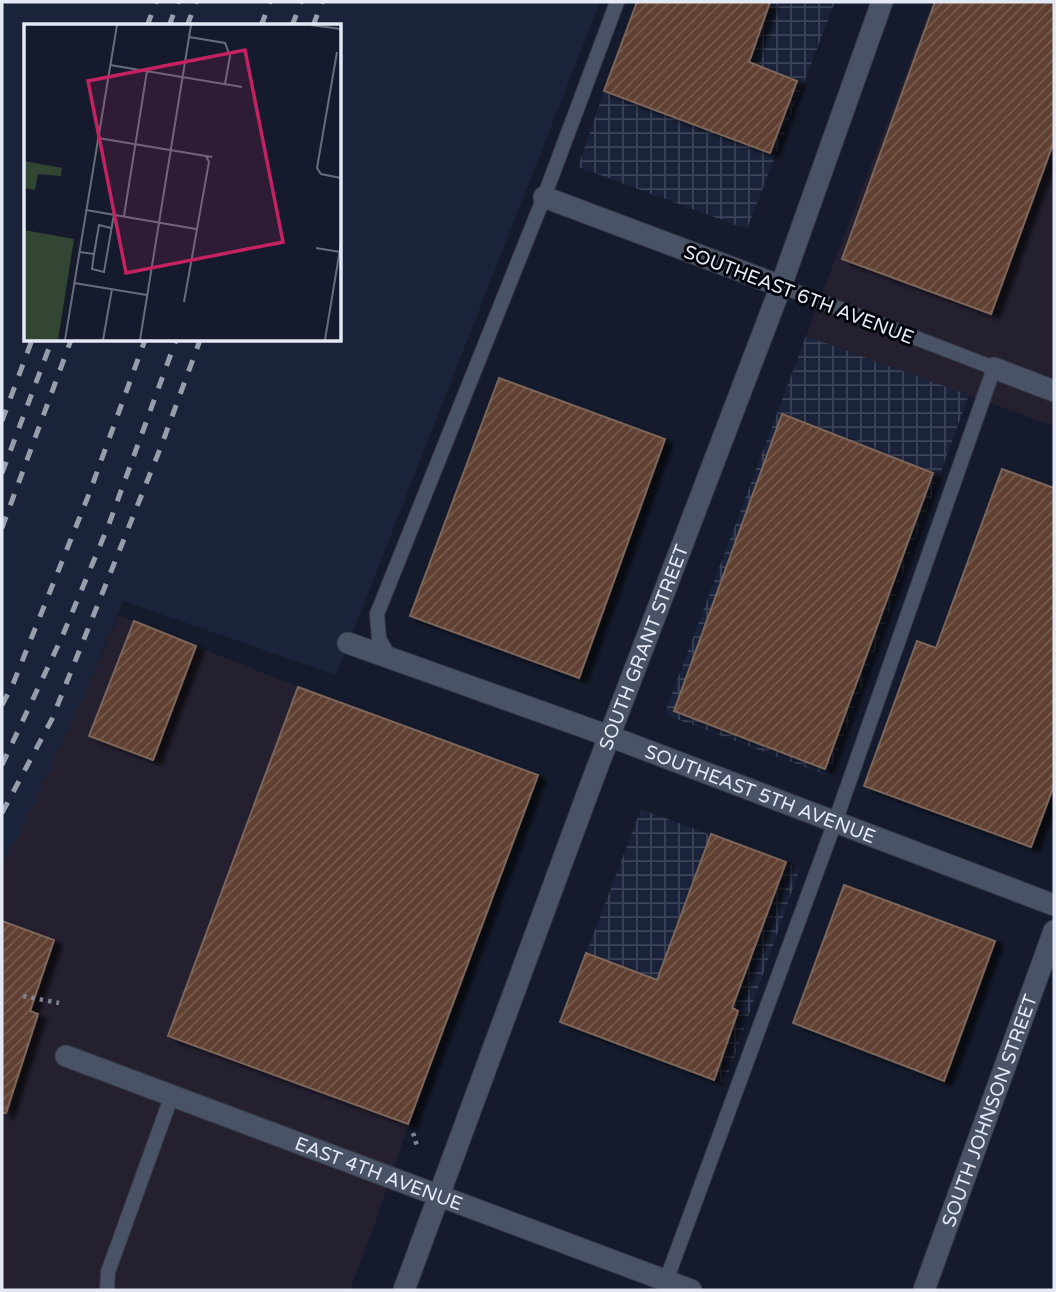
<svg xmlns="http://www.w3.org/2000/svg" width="1056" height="1292" font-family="'Varela Round',sans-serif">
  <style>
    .commercial { fill: #252030 }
    .industrial { fill: url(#industrial-grid) }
    .built { fill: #1b233a; fill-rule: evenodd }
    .building { fill: url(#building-hatch); stroke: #7c665b; stroke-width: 2; filter: url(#shadow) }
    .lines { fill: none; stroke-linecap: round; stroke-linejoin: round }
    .lane-casing { stroke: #343846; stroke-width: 16 }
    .street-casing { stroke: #343846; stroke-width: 23 }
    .secondary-casing { stroke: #343846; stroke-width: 23 }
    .path { stroke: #7f8493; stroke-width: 4.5; stroke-dasharray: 3.5 5; stroke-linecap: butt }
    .lane { stroke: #4a5265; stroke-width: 14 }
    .street { stroke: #4a5265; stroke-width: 21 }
    .secondary { stroke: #4a5265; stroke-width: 21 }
    .rail { stroke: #989dab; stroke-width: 5; stroke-dasharray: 12 12; stroke-linecap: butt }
    .labels { text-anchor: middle; stroke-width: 6; stroke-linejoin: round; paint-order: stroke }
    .street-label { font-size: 19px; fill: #e4e9f5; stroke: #05060d }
    .inset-road { fill: none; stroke: #686d7c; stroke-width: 2 }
    .view { fill: #c42263; fill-opacity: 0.15; stroke: #c42263; stroke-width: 3.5 }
    .inset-edge { fill: none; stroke: #e4e9f5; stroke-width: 3.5 }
  </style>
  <defs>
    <pattern id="industrial-grid" width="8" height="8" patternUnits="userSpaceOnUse" patternTransform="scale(1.75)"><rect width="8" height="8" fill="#1b233a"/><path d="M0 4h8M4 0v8" fill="none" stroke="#3c4357"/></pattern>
    <pattern id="building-hatch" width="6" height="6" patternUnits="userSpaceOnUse" patternTransform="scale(1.75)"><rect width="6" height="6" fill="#5f4031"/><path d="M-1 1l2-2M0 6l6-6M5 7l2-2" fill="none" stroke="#765c4f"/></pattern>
    <filter id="shadow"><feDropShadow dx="8" dy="4.5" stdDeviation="2" flood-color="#0009"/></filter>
  </defs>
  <rect width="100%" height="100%" fill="#151b2c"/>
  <!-- commercial -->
  <path class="commercial" d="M 933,2 L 1054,2 L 1054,426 L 806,336 Z
    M 118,615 L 298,687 L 538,775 L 407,1129 L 374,1226 L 350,1290 L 2,1290 L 2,862 L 16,841 L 89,685 Z"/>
  <!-- industrial -->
  <path class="industrial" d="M 637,2 L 835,2 L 747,229 L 578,167 L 604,91 Z
    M 806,336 L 969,395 L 829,776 L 669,716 L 666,710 Z
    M 641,809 L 800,868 L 725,1083 L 560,1022 Z"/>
  <!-- built -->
  <path class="built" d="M 2,2 L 600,2 L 336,675 L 123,601 L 89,685 L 16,841 L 2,862 ZM 26,26 L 340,26 L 340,340 L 26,340 Z"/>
  <!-- building -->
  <path class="building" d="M 637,2 L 770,2 L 749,62 L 797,81 L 770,153 L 604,91 Z
    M 935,2 L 1054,2 L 1054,141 L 991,314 L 842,259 Z
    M 499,378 L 665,439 L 579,678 L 410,616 Z
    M 782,414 L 933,473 L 825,769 L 674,711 Z
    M 1002,469 L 1054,488 L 1054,785 L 1031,847 L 864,786 L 917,641 L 936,648 Z
    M 134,621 L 196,646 L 153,760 L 89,736 Z
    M 298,687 L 538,775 L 408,1124 L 168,1036 Z
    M 711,834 L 786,862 L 732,1008 L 738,1011 L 714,1080 L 560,1022 L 586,953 L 657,980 Z
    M 844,885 L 995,941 L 944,1081 L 793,1023 Z
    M 2,921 L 54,940 L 30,1011 L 38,1014 L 6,1113 L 2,1113 Z"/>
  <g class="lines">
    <!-- lane casing -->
    <g class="lane-casing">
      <path id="lane" d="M 390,658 L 379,639 L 377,614 L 544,197 L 617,2
        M 666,1281 L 835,822 L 994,368 L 781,286
        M 107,1290 L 108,1272 L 172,1095"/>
    </g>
    <!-- street casing -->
    <g class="street-casing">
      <g id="street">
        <path d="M 544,197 L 781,286"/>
        <path d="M 994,368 L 1054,391"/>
        <path id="s1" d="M 348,643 L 609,736 L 1054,905"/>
        <path id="s2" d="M 66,1056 L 691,1290"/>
      </g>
    </g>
    <!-- secondary casing -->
    <g class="secondary-casing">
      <g id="secondary">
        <path id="s3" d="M 404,1290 L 591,784 L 781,286 L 882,2"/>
        <path id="s4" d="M 924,1290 L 1054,931"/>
      </g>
    </g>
    <!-- path -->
    <path class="path" d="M 23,996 L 59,1003
      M 413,1133 L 417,1146"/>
    <!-- lane -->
    <use href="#lane" class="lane"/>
    <!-- street -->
    <use href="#street" class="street"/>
    <!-- secondary -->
    <use href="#secondary" class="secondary"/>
    <!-- rail -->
    <path class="rail" d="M 147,26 L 156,2
      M 169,26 L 178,2
      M 187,26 L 196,2
      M 261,26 L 270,2
      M 292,26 L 301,2
      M 313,26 L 322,2
      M 2,421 L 32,340
      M 2,473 L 52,340
      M 2,528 L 71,340
      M 2,705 L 13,684 L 89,494 L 145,340
      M 2,765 L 62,637 L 109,524 L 176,340
      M 2,813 L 52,719 L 162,444 L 200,340"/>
  </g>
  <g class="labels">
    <!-- street labels -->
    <g class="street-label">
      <text transform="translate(799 294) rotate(21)" y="7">SOUTHEAST 6TH AVENUE</text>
      <text dy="7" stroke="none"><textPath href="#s3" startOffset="686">SOUTH GRANT STREET</textPath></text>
      <text dy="7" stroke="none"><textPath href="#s1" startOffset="439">SOUTHEAST 5TH AVENUE</textPath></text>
      <text dy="7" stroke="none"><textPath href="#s4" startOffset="191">SOUTH JOHNSON STREET</textPath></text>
      <text dy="7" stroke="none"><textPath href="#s2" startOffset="334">EAST 4TH AVENUE</textPath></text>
    </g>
  </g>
  <!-- overview -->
  <g transform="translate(24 24)">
    <rect width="317" height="317" fill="#151b2c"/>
    <path d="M 0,137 L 38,144 L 37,152 L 14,150 L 11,166 L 0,164 ZM 0,206 L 50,215 L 34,316 L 0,316 Z" fill="#334634"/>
    <path class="inset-road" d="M 287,1 L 317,5M 165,13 L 201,19 L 206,32 L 201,60M 313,28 L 293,144 L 297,150 L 317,154M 86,41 L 218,63M 74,114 L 188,133M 62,186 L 172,205M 100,192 L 123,47M 292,224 L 316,228M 56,228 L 70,230 L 68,245 L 80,248 L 90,190M 70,230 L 75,201 L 87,204M 50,259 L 123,271M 160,278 L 185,138 L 182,132M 41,316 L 93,1M 79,316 L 88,265M 116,316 L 167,1M 301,316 L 317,219"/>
    <path class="view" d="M 221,26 L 259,218 L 102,249 L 64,57 Z"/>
    <rect width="317" height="317" class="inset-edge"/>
  </g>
  <!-- border -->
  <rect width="1056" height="1292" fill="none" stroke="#e4e9f5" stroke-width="7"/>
</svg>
